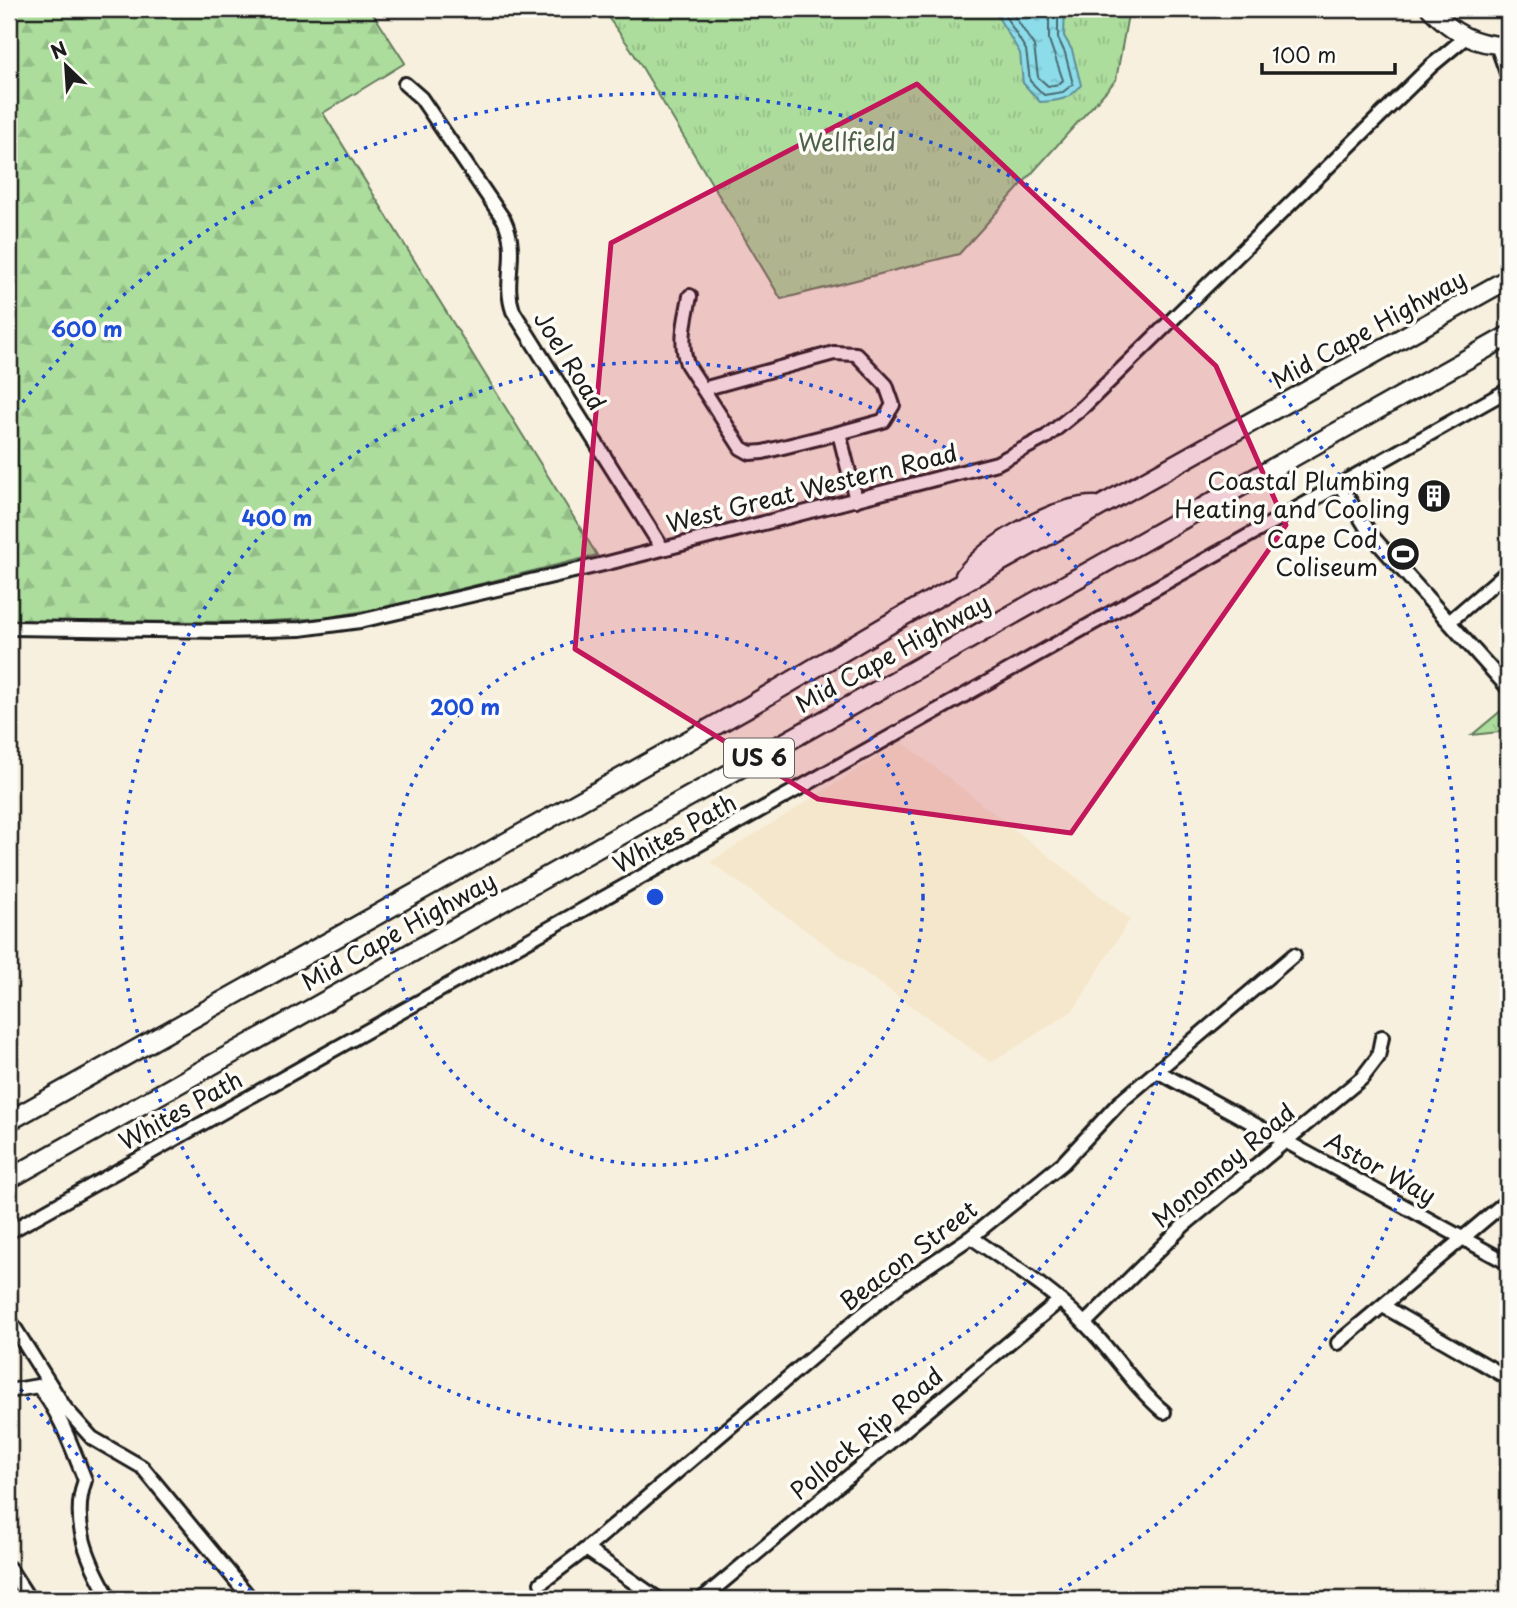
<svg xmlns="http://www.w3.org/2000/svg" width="1517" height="1608" font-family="'Playpen Sans',sans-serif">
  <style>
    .built { fill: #f5e7cc }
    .forest { fill: url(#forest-firs); stroke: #647c5c; stroke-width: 2 }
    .park { fill: url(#park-tufts); stroke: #647c5c; stroke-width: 2 }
    .water { fill: url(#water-ripples); stroke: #5f8f98; stroke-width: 2 }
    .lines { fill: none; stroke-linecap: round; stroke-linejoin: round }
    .shore { stroke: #49696e; stroke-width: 2 }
    .minor-casing { stroke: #1c1c1c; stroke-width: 18 }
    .major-casing { stroke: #1c1c1c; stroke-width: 21 }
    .highway-casing { stroke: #1c1c1c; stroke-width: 23 }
    .minor { stroke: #fdfcf7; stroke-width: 12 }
    .major { stroke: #fdfcf7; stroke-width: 16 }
    .highway { stroke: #fdfcf7; stroke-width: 18 }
    .marked { fill: #c2185b; fill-opacity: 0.2; stroke: #c2185b; stroke-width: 5; stroke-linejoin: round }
    .ring { fill: none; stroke: #1d4ed8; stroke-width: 3.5; stroke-dasharray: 3.5 7 }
    .labels { text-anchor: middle; stroke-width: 7; stroke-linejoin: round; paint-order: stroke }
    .shield { fill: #fdfcf7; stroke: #605f5e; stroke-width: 2 }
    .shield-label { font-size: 23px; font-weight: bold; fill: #1c1c1c }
    .park-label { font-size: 24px; fill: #4e6049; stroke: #fdfcf7 }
    .street-label { font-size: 24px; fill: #1c1c1c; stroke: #fdfcf7 }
    .poi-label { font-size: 24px; fill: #1c1c1c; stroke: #fdfcf7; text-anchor: end }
    .centre { fill: #1d4ed8; stroke: #fdfcf7; stroke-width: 3.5 }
    .ring-label { font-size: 21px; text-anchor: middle; font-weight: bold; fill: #1d4ed8; stroke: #fdfcf7; stroke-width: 7; stroke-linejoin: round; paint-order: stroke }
  </style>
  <defs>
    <pattern id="forest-firs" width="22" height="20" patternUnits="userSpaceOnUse" patternTransform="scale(1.75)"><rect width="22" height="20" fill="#acdd9d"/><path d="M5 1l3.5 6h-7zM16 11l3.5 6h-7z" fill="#93bd87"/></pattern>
    <pattern id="park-tufts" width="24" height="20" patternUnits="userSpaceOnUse" patternTransform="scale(1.75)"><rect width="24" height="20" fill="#acdd9d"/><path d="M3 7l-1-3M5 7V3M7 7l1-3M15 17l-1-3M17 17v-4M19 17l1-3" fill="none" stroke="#93bd87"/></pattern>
    <pattern id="water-ripples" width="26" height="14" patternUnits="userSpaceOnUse" patternTransform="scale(1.75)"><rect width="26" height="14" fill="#8cdcea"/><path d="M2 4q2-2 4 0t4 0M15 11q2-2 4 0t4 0" fill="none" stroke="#78bcc8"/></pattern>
  </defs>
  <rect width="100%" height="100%" fill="#f8f0de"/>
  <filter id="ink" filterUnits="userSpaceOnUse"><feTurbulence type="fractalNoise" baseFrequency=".0143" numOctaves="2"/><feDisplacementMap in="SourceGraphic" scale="14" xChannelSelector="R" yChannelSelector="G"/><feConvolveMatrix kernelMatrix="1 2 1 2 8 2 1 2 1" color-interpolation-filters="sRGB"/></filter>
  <g filter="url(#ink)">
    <!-- built -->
    <path class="built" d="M 902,742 L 1130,919 L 1074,1010 L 991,1063 L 710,862 Z"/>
    <!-- forest -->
    <path class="forest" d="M 9,9 L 370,9 L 405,63 L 323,113 L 597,555 L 392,606 L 325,618 L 249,622 L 9,621 Z"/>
    <!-- park -->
    <path class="park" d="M 602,9 L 1129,9 L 1116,80 L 959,254 L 781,299 L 631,49 Z
      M 1508,705 L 1508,731 L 1472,735 Z"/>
    <!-- water -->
    <path class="water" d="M 993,9 L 1065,9 L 1064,36 L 1072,50 L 1081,85 C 1070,100 1058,101 1040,102 L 1023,83 L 1020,53 Z"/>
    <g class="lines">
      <!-- shore -->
      <path class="shore" d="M 1001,9 L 1026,50 L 1030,81 L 1044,95 L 1063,92 L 1073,84 L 1065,53 L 1058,38 L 1058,9
        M 1010,9 L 1034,46 L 1038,77 L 1048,86 L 1059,84 L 1063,80 L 1049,40 L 1049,9"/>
      <!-- minor casing -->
      <g class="minor-casing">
        <path id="minor" d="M 1497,45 L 1508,76
          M 405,84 L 421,98 L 504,220 C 520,254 502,279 513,311 L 662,548
          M 690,296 C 686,319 679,340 687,364 L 741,448 L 750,453 L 763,452 L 839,433 L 856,500
          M 703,389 L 834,353 L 856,354 L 886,385 L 893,405 L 883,421 L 839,433
          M 1340,485 L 1371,535 L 1508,688
          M 1449,622 L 1508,571
          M 9,628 L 224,631 L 300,629 L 360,621 L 608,563 L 997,463 L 1046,437 L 1084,406 L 1431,66 L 1466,37
          M 1157,1071 L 1508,1263
          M 9,1232 L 1508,390
          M 971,1237 C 1009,1264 1052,1289 1084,1323 C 1113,1351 1133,1386 1164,1412
          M 1383,1306 L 1508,1378
          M 9,1319 L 65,1408 L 92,1438 L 142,1467 L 251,1599
          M 1085,1323 L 1184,1225 L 1362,1078 L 1378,1057 L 1382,1037
          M 1338,1343 L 1508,1200
          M 9,1391 L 38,1386 C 60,1412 72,1448 85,1480 C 70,1523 89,1563 110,1599
          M 586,1549 L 658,1599
          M 9,1568 L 29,1599
          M 541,1583 L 586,1549 L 856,1320 L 901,1284 L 971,1237 L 1063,1163 L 1119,1103 L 1294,955
          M 702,1599 L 1059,1301"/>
      </g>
      <!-- major casing -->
      <g class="major-casing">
        <path id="major" d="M 1430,9 C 1452,32 1475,46 1508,45"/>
      </g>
      <!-- highway casing -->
      <g class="highway-casing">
        <path id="highway" d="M 965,576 C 989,544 1055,506 1095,506
          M 9,1121 L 748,707 L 903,616 L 1508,279
          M 9,1179 L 1508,336"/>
      </g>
      <!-- minor -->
      <use href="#minor" class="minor"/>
      <!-- major -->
      <use href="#major" class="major"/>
      <!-- highway -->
      <use href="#highway" class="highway"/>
    </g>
  </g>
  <!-- marked area -->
  <path class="marked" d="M 917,84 L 1216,366 L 1286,525 L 1071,833 L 818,799 L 575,649 L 611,243 Z"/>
  <!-- distance rings -->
  <g class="ring">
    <circle cx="655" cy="897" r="268"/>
    <circle cx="655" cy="897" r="535"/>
    <path d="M260 1596A803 803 0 0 1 10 1375M10 419A803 803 0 1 1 1050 1596"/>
  </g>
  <!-- icons -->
  <defs>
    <g id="building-disc" transform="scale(1.75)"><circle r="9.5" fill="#1c1c1c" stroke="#fdfcf7"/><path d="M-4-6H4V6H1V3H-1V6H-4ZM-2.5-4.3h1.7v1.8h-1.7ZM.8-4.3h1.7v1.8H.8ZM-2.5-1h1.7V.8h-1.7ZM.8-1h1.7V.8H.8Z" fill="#fff"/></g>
    <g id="stadium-disc" transform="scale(1.75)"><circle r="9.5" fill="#1c1c1c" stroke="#fdfcf7"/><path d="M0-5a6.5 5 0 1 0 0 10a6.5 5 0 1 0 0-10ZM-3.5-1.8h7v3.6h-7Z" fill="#fff"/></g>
  </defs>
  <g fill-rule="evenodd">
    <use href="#building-disc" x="1434" y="496"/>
    <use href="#stadium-disc" x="1403" y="554"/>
  </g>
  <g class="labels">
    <!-- shield labels -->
    <rect class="shield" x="724" y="738.5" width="70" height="39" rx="5"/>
    <g class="shield-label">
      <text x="759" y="766">US 6</text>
    </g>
    <!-- park labels -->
    <g class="park-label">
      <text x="847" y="151">Wellfield</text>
    </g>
    <!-- street labels -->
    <g class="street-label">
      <text transform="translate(1369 330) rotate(-29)" y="8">Mid Cape Highway</text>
      <text transform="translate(569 361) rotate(58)" y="8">Joel Road</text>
      <text transform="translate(812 489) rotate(-14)" y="8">West Great Western Road</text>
      <text transform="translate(893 654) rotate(-29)" y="8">Mid Cape Highway</text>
      <text transform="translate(675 834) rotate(-29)" y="8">Whites Path</text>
      <text transform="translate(399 932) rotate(-29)" y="8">Mid Cape Highway</text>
      <text transform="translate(181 1111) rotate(-29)" y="8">Whites Path</text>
      <text transform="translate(1224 1166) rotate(-40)" y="8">Monomoy Road</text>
      <text transform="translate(1380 1169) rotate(29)" y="8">Astor Way</text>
      <text transform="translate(909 1256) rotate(-37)" y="8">Beacon Street</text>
      <text transform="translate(867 1434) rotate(-40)" y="8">Pollock Rip Road</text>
    </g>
    <!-- poi labels -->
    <g class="poi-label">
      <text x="1410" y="490">Coastal Plumbing<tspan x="1410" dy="28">Heating and Cooling</tspan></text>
      <text x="1378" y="548">Cape Cod<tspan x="1378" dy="28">Coliseum</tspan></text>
    </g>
  </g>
  <circle cx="655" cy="897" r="10" class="centre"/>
  <g class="ring-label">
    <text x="87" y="337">600 m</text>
    <text x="277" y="526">400 m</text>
    <text x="465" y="715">200 m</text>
  </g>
  <!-- margin -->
  <rect width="1517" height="1608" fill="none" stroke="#fdfcf7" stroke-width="35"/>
  <rect x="18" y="18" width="1482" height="1573" fill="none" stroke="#1c1c1c" stroke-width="2.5" filter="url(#ink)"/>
  <!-- north arrow -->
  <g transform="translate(66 66) rotate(335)" stroke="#fdfcf7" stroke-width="5" paint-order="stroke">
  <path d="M0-5L12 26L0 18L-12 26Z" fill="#1c1c1c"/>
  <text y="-10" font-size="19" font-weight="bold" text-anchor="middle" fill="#1c1c1c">N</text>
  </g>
  <!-- scale -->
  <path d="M1262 63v10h133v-10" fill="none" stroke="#1c1c1c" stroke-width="3.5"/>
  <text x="1272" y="63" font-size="21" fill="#1c1c1c" stroke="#fdfcf7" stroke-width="5" paint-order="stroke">100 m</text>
</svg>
